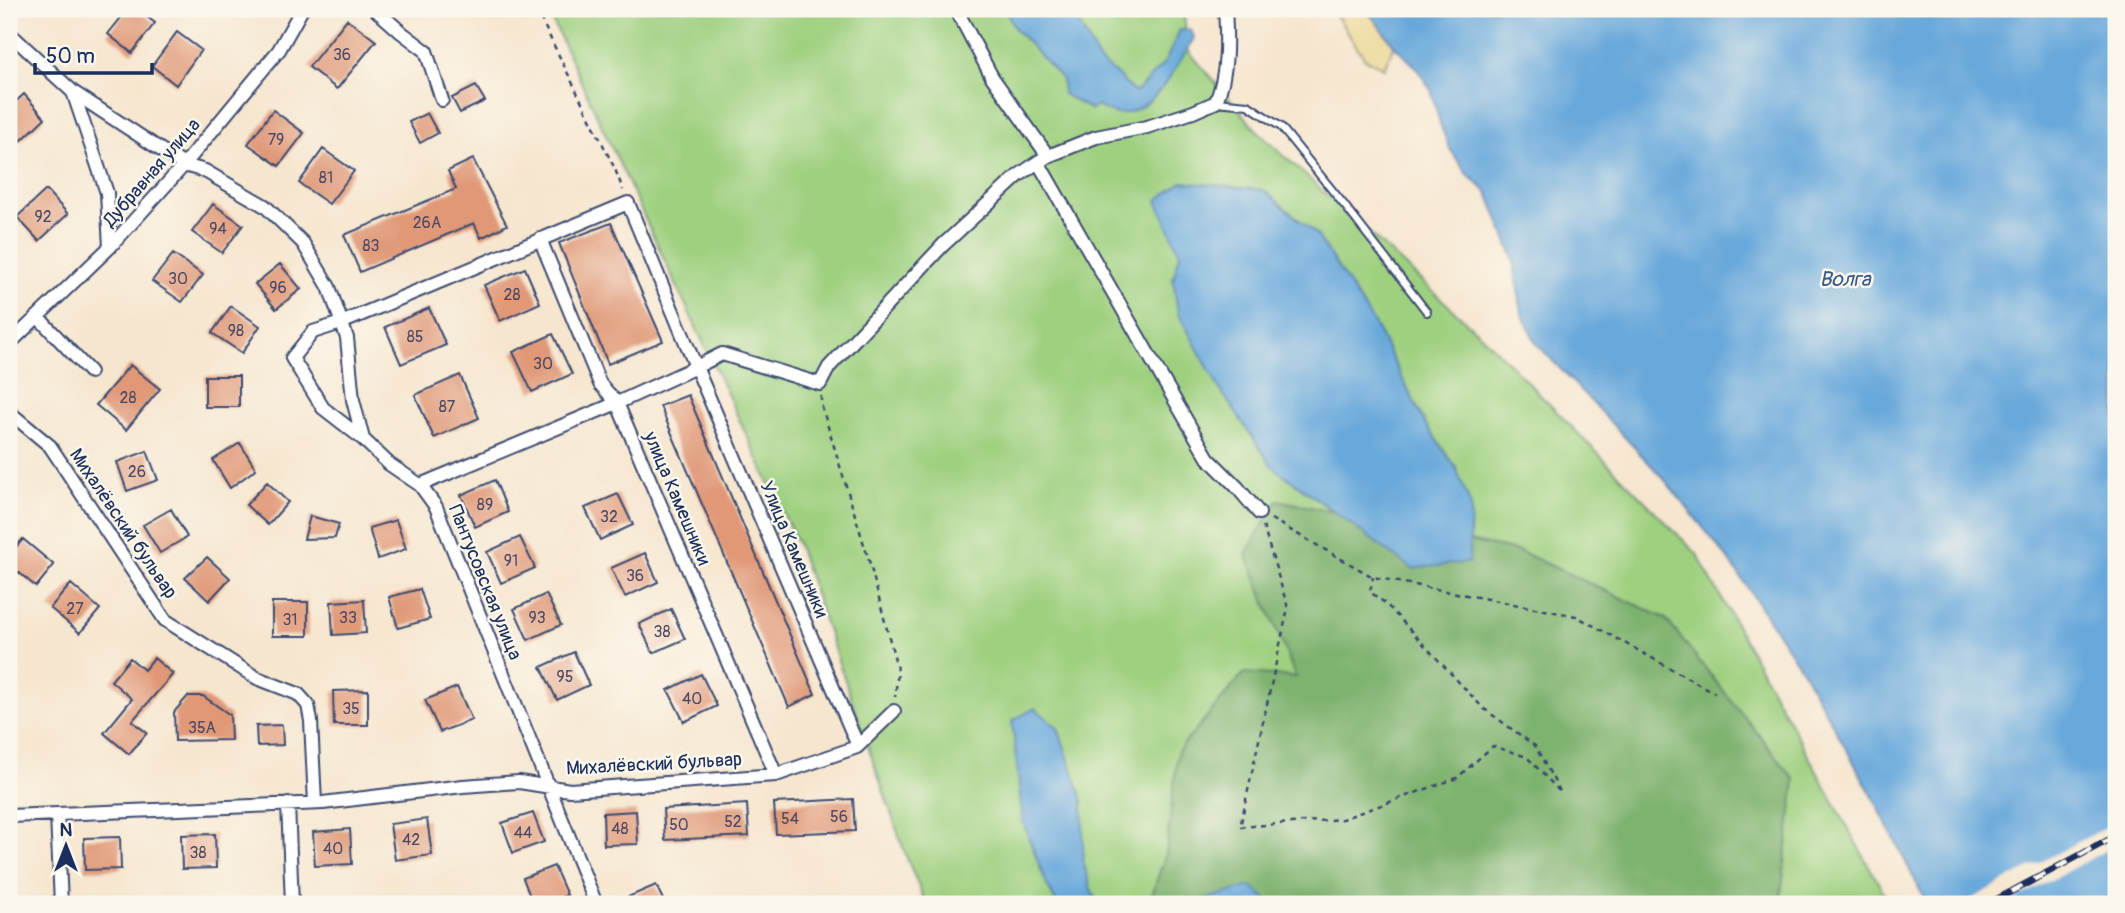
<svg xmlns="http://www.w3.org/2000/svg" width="2125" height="913" font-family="Pangolin,sans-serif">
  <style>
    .green { fill: #9ed07f; stroke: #5c806e; stroke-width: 2 }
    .forest { fill: #7eb26e; stroke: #4c7066; stroke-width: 2 }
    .sand { fill: #eeda9e; stroke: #84847e; stroke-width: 2 }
    .water { fill: #68a8db; stroke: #426c9c; stroke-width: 2 }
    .pier { fill: #f6e6cf }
    .building { fill: #e09877 }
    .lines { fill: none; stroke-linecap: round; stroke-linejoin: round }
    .lane-casing { stroke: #3c4a6f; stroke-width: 10 }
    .street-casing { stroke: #3c4a6f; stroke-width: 16 }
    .path { stroke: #3c4a6f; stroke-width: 2.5; stroke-dasharray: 5 5; stroke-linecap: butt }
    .lane { stroke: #fff; stroke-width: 6 }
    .street { stroke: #fff; stroke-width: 12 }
    .rail-casing { stroke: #1b2f5e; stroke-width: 7 }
    .rail { stroke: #fbf7ec; stroke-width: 4.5; stroke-dasharray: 13; stroke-linecap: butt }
    .labels { text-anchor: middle; stroke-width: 5; stroke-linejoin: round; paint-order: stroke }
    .number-label { font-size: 16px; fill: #4c4964 }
    .street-label { font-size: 19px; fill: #1b2f5e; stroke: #fbf7ec }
    .water-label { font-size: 21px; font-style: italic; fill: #36598a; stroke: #fbf7ec }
  </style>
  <rect width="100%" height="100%" fill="#fbf7ec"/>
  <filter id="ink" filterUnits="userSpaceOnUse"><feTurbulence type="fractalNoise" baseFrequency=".0143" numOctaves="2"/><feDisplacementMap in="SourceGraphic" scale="14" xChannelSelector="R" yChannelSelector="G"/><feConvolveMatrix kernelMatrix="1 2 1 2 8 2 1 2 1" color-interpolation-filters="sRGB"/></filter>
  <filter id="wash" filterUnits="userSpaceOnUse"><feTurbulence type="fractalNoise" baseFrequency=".00686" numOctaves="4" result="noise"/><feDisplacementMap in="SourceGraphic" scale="28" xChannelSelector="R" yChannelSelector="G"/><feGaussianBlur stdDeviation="1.57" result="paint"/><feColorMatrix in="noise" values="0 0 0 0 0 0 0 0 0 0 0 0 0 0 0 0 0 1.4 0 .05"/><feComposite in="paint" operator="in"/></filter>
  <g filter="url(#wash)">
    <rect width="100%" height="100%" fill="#f6e6cf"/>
    <!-- green -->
    <path class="green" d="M 547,9 L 1183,9 L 1189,52 L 1260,134 L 1484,338 L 1697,554 L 1886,897 L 1871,904 L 926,904 L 906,856 L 798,545 Z"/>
    <!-- forest -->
    <path class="forest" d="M 1278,500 L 1521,552 L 1665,618 L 1795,780 L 1780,904 L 1149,904 L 1166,853 L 1178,751 L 1244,673 L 1296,677 L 1246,554 Z"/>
    <!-- sand -->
    <path class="sand" d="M 1332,9 L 1366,9 L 1394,45 L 1384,68 L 1365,59 Z"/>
    <!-- water -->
    <path class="water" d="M 1005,9 L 1071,9 L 1100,62 L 1115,73 L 1135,93 L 1165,62 L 1180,30 L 1191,30 L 1194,38 C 1178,64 1154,114 1118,114 C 1111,114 1103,109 1097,106 L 1091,110 L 1063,94 L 1062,79 L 1015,29 Z
      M 1366,9 L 2116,9 L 2116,904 L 1927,904 L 1871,793 L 1802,670 L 1730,561 L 1664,479 L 1536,343 L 1522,314 L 1513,257 L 1488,193 L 1467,174 L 1450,149 L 1440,124 L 1431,90 L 1415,66 L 1394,45 Z
      M 1182,182 L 1264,190 L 1317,235 L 1375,325 L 1425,423 L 1456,468 L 1471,506 L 1469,562 L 1412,569 L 1272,466 L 1219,388 L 1178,313 L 1173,279 L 1180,254 L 1157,200 Z
      M 1035,708 L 1058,728 L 1083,801 L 1083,860 L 1091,890 L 1098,904 L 1057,904 L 1047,885 L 1023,823 L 1012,721 Z
      M 1251,886 L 1272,904 L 1189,904 Z"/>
    <!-- pier -->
    <path class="pier" d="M 2116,822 L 2116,845 L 2006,904 L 1962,904 Z"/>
    <g id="blocks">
      <!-- building -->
      <path class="building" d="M 128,9 L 137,9 L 155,23 L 132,53 L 108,34 Z
        M 347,19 L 376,41 L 337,89 L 309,67 Z
        M 177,32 L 201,50 L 176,85 L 152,66 Z
        M 476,86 L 485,101 L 460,113 L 452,98 Z
        M 24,94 L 45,118 L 21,141 L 9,127 L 9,108 Z
        M 273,110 L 304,133 L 279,166 L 248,144 Z
        M 427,113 L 438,133 L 420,143 L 409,122 Z
        M 323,149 L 354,171 L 329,204 L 299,183 Z
        M 473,159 L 507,225 L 481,238 L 474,223 L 360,272 L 344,235 L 456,189 L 448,171 Z
        M 46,190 L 68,214 L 39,241 L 17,217 Z
        M 213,204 L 243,225 L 222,253 L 192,232 Z
        M 611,223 L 663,341 L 608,364 L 559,243 Z
        M 173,254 L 203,275 L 182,302 L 152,281 Z
        M 280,264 L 301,289 L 276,309 L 255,284 Z
        M 525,268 L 540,303 L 500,321 L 484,285 Z
        M 231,306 L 260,326 L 242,353 L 212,333 Z
        M 429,308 L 446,345 L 401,364 L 385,327 Z
        M 553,334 L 572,374 L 532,392 L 513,352 Z
        M 130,365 L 160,389 L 126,430 L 96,405 Z
        M 460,375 L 479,418 L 434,438 L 415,395 Z
        M 205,376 L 239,376 L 239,407 L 205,407 Z
        M 688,395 L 815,694 L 789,707 L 660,406 Z
        M 240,443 L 256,469 L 230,488 L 213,460 Z
        M 147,451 L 158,480 L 127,491 L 117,462 Z
        M 495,480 L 508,512 L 475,527 L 461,495 Z
        M 267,482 L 288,502 L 268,525 L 246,505 Z
        M 618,494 L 633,525 L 600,540 L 585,508 Z
        M 171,509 L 187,537 L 160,553 L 143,525 Z
        M 310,516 L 339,524 L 335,538 L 304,539 Z
        M 396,520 L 406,549 L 378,559 L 369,528 Z
        M 520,537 L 535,568 L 501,583 L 487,552 Z
        M 23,539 L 54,565 L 36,587 L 9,564 L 9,555 Z
        M 645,553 L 658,582 L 625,597 L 611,568 Z
        M 207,557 L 230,578 L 209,601 L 185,578 Z
        M 71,584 L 100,609 L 80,633 L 50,608 Z
        M 420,589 L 430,619 L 398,628 L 389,597 Z
        M 546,594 L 561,625 L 528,640 L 514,609 Z
        M 364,600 L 366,633 L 333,635 L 331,602 Z
        M 272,602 L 308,602 L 308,636 L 272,636 Z
        M 671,609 L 685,639 L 653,653 L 639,624 Z
        M 574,652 L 589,685 L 557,700 L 541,667 Z
        M 130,658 L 144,670 L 154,658 L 173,674 L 132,721 L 147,733 L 129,754 L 104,733 L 132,699 L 111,681 Z
        M 701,674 L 717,706 L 684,722 L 668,690 Z
        M 457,687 L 472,720 L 440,732 L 425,700 Z
        M 368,690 L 368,725 L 334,725 L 333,691 Z
        M 188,696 L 203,696 L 230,715 L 231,740 L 175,741 L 174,712 Z
        M 282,725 L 283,745 L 257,746 L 256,726 Z
        M 853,799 L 855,831 L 776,834 L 774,803 Z
        M 747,804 L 749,836 L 665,840 L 663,809 Z
        M 636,811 L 638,844 L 604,845 L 603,813 Z
        M 533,813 L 544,842 L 513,853 L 502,823 Z
        M 427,819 L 432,855 L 395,860 L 390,824 Z
        M 350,829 L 352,864 L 315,866 L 313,832 Z
        M 215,834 L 216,868 L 182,869 L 181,835 Z
        M 120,837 L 121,869 L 85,870 L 84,838 Z
        M 554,866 L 567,895 L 545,904 L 533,904 L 523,878 Z
        M 656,885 L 665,904 L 612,904 Z"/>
    </g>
  </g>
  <g filter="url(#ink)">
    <use href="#blocks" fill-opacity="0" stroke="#3c4a6f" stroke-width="2"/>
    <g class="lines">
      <!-- lane casing -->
      <g class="lane-casing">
        <path id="lane" d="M 1216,102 L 1248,105 L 1281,127 L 1345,206 L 1427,312"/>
      </g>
      <!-- street casing -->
      <g class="street-casing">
        <path id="street" d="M 375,9 L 401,32 L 426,51 L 442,100
          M 956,9 L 992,77 L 1048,156
          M 9,33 L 73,92 L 184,165 L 205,171 L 265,206 L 303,243 L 329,287 L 347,338 L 353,400 L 363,439 L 389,464 L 420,485 L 436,507 L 596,904
          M 73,92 L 107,193 L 110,247
          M 1038,162 L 1208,458 L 1237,487 L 1259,513
          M 540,239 L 600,384 L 617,403 L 776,775
          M 38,317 L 90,372
          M 9,344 L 110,247 L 184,165 L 279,50 L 302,9
          M 9,412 L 50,446 L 165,620 L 257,678 L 298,694 L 308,705 L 311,721 L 315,803
          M 363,439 L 323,408 L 292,358 L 313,332 L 341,323 L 628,203 L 696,367 L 617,403 L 420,485
          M 858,746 L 696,367 L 722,354 L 820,384 L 829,367 L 943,245 L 1018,176 L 1038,162 L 1048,156 L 1096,137 L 1147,127 L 1193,112 L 1216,102 C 1228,72 1227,41 1225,9
          M 288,804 L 292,904
          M 57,815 L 61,904
          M 9,816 L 323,803 L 463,786 L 519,782 L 570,790 L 776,775 L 857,747 L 894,711"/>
      </g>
      <!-- path -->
      <path class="path" d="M 536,9 L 615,169 L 623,190
        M 821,396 L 821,404 L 870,564 L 890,641 L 898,671 L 895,697
        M 1271,519 L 1373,577 L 1576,616 L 1715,693
        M 1263,526 L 1288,608 L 1240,827 L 1342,819 L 1457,778 L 1493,746 L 1527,757 L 1561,793 L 1535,746 L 1483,708 L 1386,604 L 1370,592 L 1373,577"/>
      <!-- lane -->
      <use href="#lane" class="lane"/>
      <!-- street -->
      <use href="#street" class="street"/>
      <!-- rail casing -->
      <g class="rail-casing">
        <path id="rail" d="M 1988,904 L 2116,836"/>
      </g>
      <!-- rail -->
      <use href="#rail" class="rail"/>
    </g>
  </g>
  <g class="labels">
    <!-- number labels -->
    <g class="number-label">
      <text x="342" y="60">36</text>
      <text x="276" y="145">79</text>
      <text x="326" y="183">81</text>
      <text x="43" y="222">92</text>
      <text x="427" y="228">26А</text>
      <text x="218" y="234">94</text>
      <text x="371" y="251">83</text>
      <text x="178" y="284">30</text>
      <text x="278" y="293">96</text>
      <text x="512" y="300">28</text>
      <text x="236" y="336">98</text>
      <text x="415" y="342">85</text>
      <text x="543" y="369">30</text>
      <text x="128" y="403">28</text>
      <text x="447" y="412">87</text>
      <text x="137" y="477">26</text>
      <text x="485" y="510">89</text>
      <text x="609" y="522">32</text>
      <text x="511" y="566">91</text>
      <text x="635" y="581">36</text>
      <text x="75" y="614">27</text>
      <text x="348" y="623">33</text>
      <text x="537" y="623">93</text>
      <text x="290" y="625">31</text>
      <text x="662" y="637">38</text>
      <text x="565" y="682">95</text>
      <text x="692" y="704">40</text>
      <text x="351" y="714">35</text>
      <text x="202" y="733">35А</text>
      <text x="839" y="822">56</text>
      <text x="790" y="824">54</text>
      <text x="733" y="827">52</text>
      <text x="679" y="830">50</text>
      <text x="620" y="834">48</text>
      <text x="523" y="838">44</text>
      <text x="411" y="845">42</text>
      <text x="333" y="854">40</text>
      <text x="198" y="858">38</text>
    </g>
    <!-- street labels -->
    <g class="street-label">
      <text transform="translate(151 172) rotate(-49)" y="7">Дубравная улица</text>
      <text transform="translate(678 498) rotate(67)" y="7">улица Камешники</text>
      <text transform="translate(124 523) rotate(56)" y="7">Михалёвский бульвар</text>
      <text transform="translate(795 549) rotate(67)" y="7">Улица Камешники</text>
      <text transform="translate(486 582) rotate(68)" y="7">Пантусовская улица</text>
      <text transform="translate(654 763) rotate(-3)" y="7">Михалёвский бульвар</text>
    </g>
    <!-- water labels -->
    <g class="water-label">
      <text x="1845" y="286">Волга</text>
    </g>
  </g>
  <!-- margin -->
  <rect width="2125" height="913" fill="none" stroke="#fbf7ec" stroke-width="35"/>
  <!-- north arrow -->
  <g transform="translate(66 846)" stroke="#fbf7ec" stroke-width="5" paint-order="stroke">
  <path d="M0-5L12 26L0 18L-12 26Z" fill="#1b2f5e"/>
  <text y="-10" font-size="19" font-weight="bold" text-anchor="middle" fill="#1b2f5e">N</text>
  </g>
  <!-- scale -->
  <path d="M35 63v10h117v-10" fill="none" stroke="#1b2f5e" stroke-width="3.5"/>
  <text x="46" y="63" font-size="21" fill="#1b2f5e" stroke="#fbf7ec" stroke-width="5" paint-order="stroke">50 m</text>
</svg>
